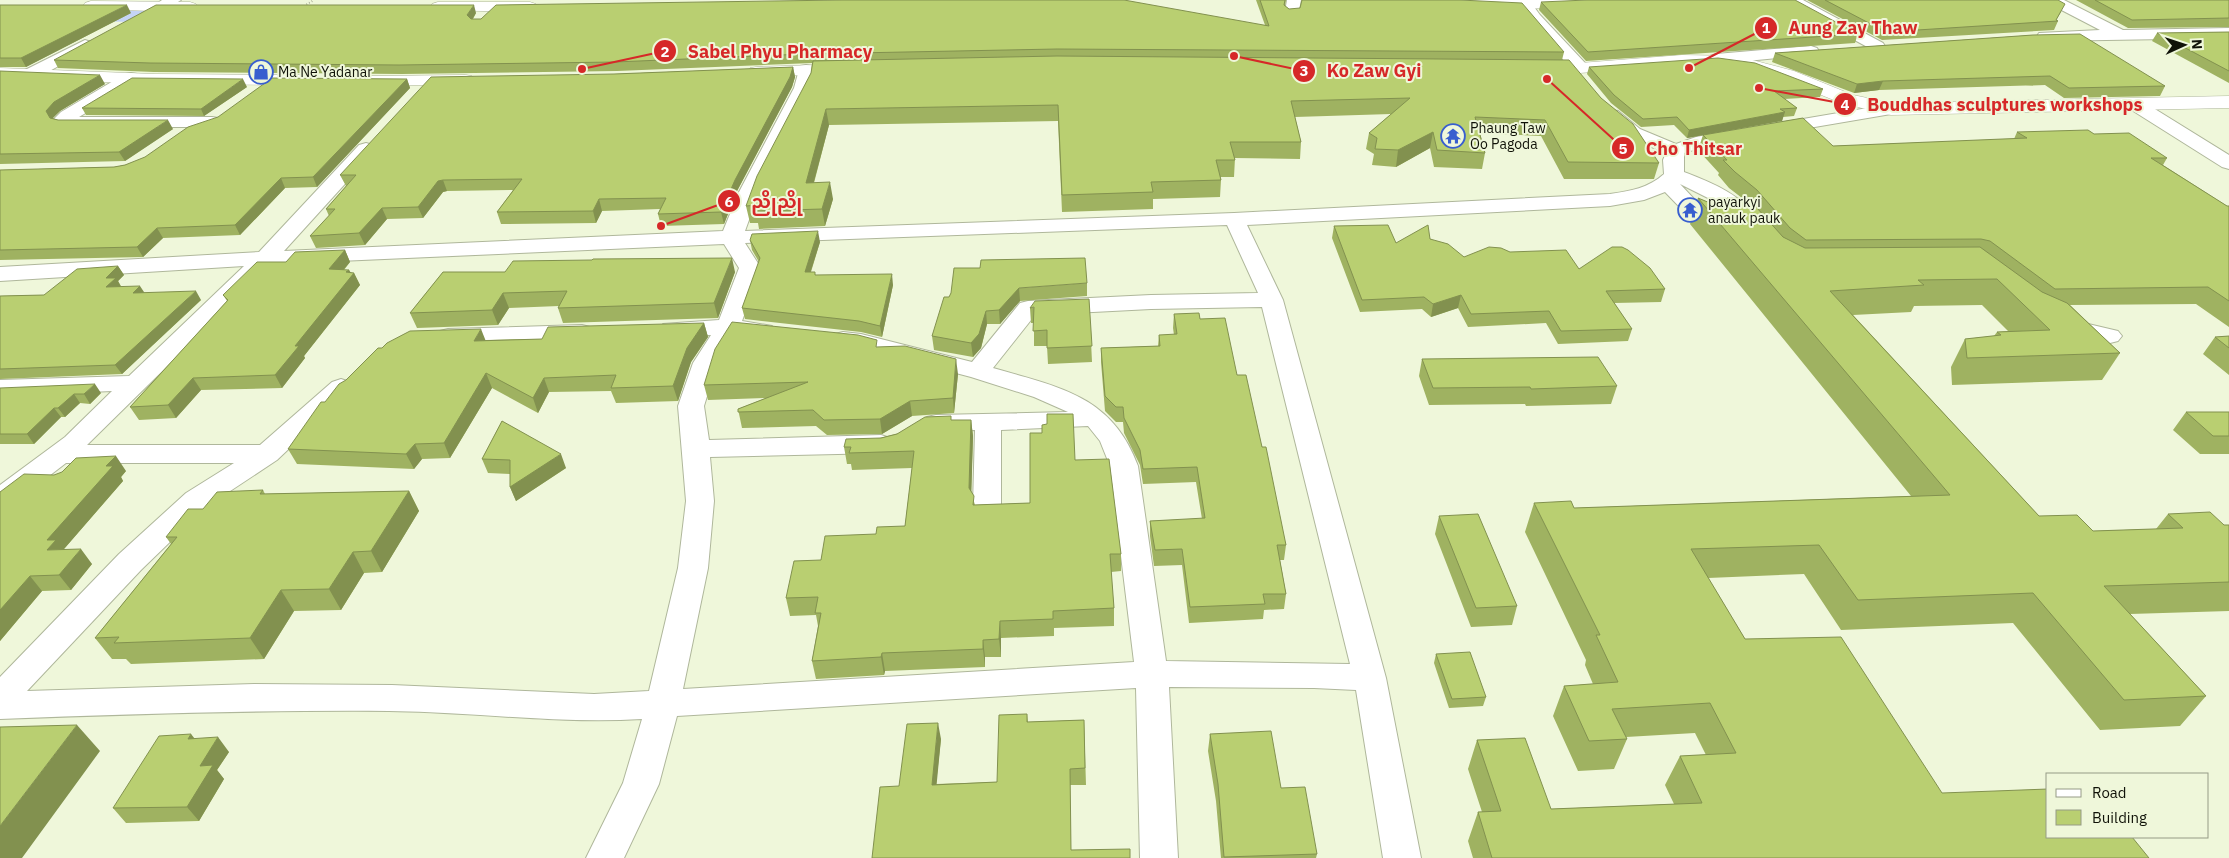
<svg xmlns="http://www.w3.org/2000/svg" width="2229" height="858" font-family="'IBM Plex Sans','Noto Sans Myanmar',sans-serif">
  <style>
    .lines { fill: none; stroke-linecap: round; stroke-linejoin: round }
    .canal { fill: #c5d4f5; fill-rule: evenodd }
    .street-casing { stroke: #afb79b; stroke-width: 2 }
    .secondary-casing { stroke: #afb79b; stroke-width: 1 }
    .primary-casing { stroke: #afb79b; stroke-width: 1 }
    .path { stroke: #7a7e6b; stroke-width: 2; stroke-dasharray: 0.5 2.5; stroke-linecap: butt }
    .street { fill: #fff; fill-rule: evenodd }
    .secondary { fill: #fff; fill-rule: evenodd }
    .primary { fill: #fff; fill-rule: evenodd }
    .wall { fill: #9fb261 }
    .shaded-wall { fill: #82914f }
    .building { fill: #b9cf71; stroke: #82914f }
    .labels { text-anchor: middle; stroke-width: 4; stroke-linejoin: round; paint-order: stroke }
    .far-poi-label { font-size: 14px; fill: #101208; stroke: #eff7da; text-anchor: start }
    .leader { fill: none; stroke: #d62828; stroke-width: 2 }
    .callout-dot { fill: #d62828; stroke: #eff7da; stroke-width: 2 }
    .mark-label { font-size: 15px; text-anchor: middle; font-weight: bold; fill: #fff }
    .callout-label { font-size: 18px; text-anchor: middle; font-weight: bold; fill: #d62828; stroke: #eff7da; stroke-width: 4; stroke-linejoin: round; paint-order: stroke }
  </style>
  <rect width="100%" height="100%" fill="#eff7da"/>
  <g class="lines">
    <!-- canal -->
    <path class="canal" d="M 0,7 L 179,11 L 186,13 L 188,17 L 186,21 L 179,23 L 0,19 Z"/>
    <!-- street casing -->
    <g class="street-casing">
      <path id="street" d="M 162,0 L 181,0 L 167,9 L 157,9 L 154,6 Z
        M 1287,0 L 1301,0 L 1298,15 L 1288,15 L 1285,12 Z
        M 1515,0 L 1529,0 L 1540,15 L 1586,64 L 1588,68 L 1586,72 L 1574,72 L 1529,21 Z
        M 1785,0 L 1803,0 L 1883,43 L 1885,46 L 1883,49 L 1871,49 L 1787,3 Z
        M 2046,0 L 2064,0 L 2123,30 L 2229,28 L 2229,38 L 2045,41 L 2039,39 L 2037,36 L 2039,33 L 2100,30 L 2048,3 Z
        M 85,40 L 91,42 L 93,45 L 91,48 L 37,78 L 25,78 L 23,74 L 25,70 Z
        M 1811,46 L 1817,48 L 1819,51 L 1817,54 L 1716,64 L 1710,62 L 1708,59 L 1710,56 L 1716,54 Z
        M 806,65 L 812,66 L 814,70 L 812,88 L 759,192 L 745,231 L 1234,213 L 1610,194 C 1630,191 1649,188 1664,174 L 1663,160 L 1666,153 C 1643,143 1618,136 1603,115 L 1606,111 L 1612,110 L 1618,111 L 1640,129 L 1676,144 L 1696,137 L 1735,130 L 1742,132 L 1744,136 L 1742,140 L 1700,148 L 1684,153 L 1684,172 C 1713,183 1744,196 1762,223 L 1759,227 L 1752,229 L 1745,227 L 1718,203 L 1680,184 L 1713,219 L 1716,223 L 1713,227 L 1706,229 L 1699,227 L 1665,192 L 1644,200 L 1610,206 L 1247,225 L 1283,300 L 1386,678 L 1421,858 L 1383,858 L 1356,690 L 1314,688 L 1169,687 L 1178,858 L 1140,858 L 1136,688 L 677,716 L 659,784 L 624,858 L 586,858 L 623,783 L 642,719 C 557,724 474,712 389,711 C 259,710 130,714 0,719 L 0,677 L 119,554 L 186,493 L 234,463 L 66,463 L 10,506 L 0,508 L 0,485 L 65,437 L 112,391 L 0,396 L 0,380 L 129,376 L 244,266 L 0,281 L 0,267 L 259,252 L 359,145 L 366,143 L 373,145 L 375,149 L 373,153 L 284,251 L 723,231 L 739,192 L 794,88 L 800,66 ZM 1227,225 L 1258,293 L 1151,295 L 1028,301 L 1020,303 L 972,362 L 861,334 L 843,332 L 835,334 L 831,339 L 835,344 L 861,348 L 971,377 L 1034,397 L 1068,412 L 936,415 L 927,417 L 923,423 L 927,429 L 936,431 L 975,430 L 973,505 L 977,512 L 987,515 L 997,512 L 1001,505 L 1001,430 L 1088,426 L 1100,441 L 1110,466 L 1134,662 L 683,689 L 708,568 L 714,501 L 710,457 L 881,453 L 890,450 L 894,444 L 890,438 L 881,435 L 709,440 L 704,406 L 717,363 L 735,335 L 764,338 L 772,336 L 776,331 L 772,326 L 742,321 L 761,268 L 745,243 ZM 724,244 L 739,268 L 719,320 L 663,324 L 659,329 L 663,334 L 671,336 L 711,335 L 693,363 L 678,406 L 686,501 L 678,568 L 649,691 L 594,694 L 392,685 L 254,684 L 27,691 L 141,570 L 206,507 L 277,460 L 354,387 L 350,382 L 341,379 L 332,382 L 260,445 L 87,445 L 271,264 ZM 1262,307 L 1350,664 L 1166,661 L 1138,466 C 1112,395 1058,387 993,368 L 1035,315 L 1151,309 Z
        M 131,73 L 137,74 L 139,78 L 137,82 L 79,117 L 212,117 L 218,118 L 221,122 L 218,126 L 212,127 L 63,127 L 57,126 L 53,120 L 61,112 L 125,74 Z
        M 2136,100 L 2142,101 L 2229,155 L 2229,169 L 2222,167 L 2130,109 L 2127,105 L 2130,101 Z
        M 1891,104 L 1897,105 L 1900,109 L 1897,113 L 1774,134 L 1768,133 L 1765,129 L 1768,125 L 1774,124 Z
        M 2067,319 L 2118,331 L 2122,336 L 2118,341 L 2110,343 L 2059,331 L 2055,326 L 2059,321 Z
        M 582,325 L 590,327 L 594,332 L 590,337 L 582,339 L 448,343 L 440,341 L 436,336 L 440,331 L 448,329 Z"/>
    </g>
    <!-- secondary casing -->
    <g class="secondary-casing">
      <path id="secondary" d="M 1422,0 L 1620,0 L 1618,3 L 1612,5 L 1524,9 L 1430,5 L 1424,3 Z
        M 91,1 L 190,2 L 196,4 L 198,7 L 196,10 L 190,12 L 85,9 L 83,6 L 85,3 Z
        M 438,2 L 530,2 L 536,4 L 538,7 L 536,10 L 530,12 L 432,10 L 430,7 L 432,4 Z"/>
    </g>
    <!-- primary casing -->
    <g class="primary-casing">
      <path id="primary" d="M 1682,55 L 1737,56 L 1794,71 L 1853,95 L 1891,103 L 2229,96 L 2229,108 L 1891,115 L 1841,103 L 1782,79 L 1736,66 L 1682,65 L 1580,73 L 1539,73 L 1533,72 L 1530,68 L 1533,64 L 1539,63 L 1580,63 Z
        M 848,64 L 854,65 L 857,69 L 854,73 L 756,77 L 750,76 L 747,72 L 750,68 L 756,67 Z
        M 0,68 L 154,74 L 306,75 L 312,76 L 315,80 L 312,84 L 306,85 L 154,84 L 0,78 Z
        M 466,75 L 472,76 L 475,80 L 472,84 L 371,86 L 365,85 L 362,81 L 365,77 L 371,76 Z"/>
    </g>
    <!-- path -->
    <path class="path" d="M 304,6 L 314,0"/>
    <!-- street -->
    <use href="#street" class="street"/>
    <!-- secondary -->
    <use href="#secondary" class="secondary"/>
    <!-- primary -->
    <use href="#primary" class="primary"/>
  </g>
  <!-- wall -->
  <path class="wall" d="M 1256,0 L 1286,0 L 1285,6 L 1289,9 L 1564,52 L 1562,60 L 1601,98 L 1659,163 L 1654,179 L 1564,179 L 1541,136 L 1480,133 L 1485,153 L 1482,169 L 1434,167 L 1430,148 L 1396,167 L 1372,165 L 1374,154 L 1366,149 L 1369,133 L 1391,114 L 1295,117 L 1301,142 L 1300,159 L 1235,158 L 1234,177 L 1220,177 L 1221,180 L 1220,197 L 1153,199 L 1153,209 L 1062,212 L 1058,121 L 829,125 L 814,183 L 833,199 L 825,226 L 759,229 L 758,223 L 750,223 L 746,206 L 811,73 L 812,63 L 617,71 L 402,74 L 154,72 L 58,68 L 54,60 L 476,13 L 473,19 L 1265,25 Z
    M 1807,0 L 2058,0 L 2061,12 L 2056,20 L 2058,21 L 2054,30 L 1882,40 Z
    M 2076,0 L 2229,0 L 2229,27 L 2128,28 Z
    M 1541,2 L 1858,34 L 1855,43 L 1586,61 L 1539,10 Z
    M 0,5 L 131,13 L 26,67 L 0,67 Z
    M 2229,32 L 2229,83 L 2152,41 L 2157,33 Z
    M 2033,35 L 2165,86 L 2160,96 L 2064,98 L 2045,85 L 1879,90 L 1854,93 L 1772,62 L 1775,53 Z
    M 793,67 L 795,77 L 792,87 L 737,191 L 724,224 L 661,226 L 658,214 L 660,209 L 602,211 L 596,223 L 501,224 L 497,212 L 513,190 L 447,191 L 443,192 L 423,218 L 387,219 L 365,245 L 316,248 L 310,236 L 329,216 L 326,209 L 346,186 L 340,175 L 614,74 Z
    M 1589,67 L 1823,89 L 1820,97 L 1784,99 L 1797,108 L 1794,116 L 1783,117 L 1782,121 L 1687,138 L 1674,125 L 1641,127 L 1611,103 L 1587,74 Z
    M 0,71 L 105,84 L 60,111 L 52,118 L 58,120 L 173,129 L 125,161 L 0,164 Z
    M 407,79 L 410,88 L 317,187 L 285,188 L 240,235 L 163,238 L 143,257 L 0,260 L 0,170 L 114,167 L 125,165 Z
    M 247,87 L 204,116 L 86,115 L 82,108 Z
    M 2017,132 L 2094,134 L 2167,158 L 2163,165 L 2227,206 L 2229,206 L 2229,327 L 2196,304 L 2070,305 L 2120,353 L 2102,380 L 1952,385 L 1951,367 L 1965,339 L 1994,336 L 1997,332 L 2008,331 L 1982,305 L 1914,306 L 1911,312 L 1853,315 L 2039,516 L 2093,531 L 2156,529 L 2168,514 L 2224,525 L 2229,525 L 2229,611 L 2130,614 L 2206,696 L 2180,726 L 2100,730 L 2013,623 L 1841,630 L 1804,574 L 1708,578 L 1745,639 L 1942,793 L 2149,858 L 1473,858 L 1468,841 L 1478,812 L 1482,812 L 1468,769 L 1477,740 L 1551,809 L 1674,804 L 1665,785 L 1680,756 L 1706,755 L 1695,733 L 1626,737 L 1627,739 L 1614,769 L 1578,771 L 1553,716 L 1564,686 L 1593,684 L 1585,665 L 1586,660 L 1525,532 L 1534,503 L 1574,508 L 1911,496 L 1690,224 L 1698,198 L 1715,205 L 1742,198 L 1729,188 L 1718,175 L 1719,173 L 1698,150 L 1703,135 L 1833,146 L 2014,139 Z
    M 1334,226 L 1396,243 L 1430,239 L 1464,257 L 1510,252 L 1579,269 L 1665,289 L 1661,302 L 1614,303 L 1632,329 L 1628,341 L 1558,344 L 1546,323 L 1468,327 L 1458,308 L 1431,317 L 1422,309 L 1360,312 L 1332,238 Z
    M 750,240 L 820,242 L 811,272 L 816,275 L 893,285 L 882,337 L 861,332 L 745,319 L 742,308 L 759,262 L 752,250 Z
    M 345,250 L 350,262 L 344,270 L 349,270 L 351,273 L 354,273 L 360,285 L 304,356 L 305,358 L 282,388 L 201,390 L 176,418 L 139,420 L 130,407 L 227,301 L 223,295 L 286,262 Z
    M 118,266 L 124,275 L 118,281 L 121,286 L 145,293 L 201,300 L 122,374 L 0,379 L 0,296 L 44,295 Z
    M 443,272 L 735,272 L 718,318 L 563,323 L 558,308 L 559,306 L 509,308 L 498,325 L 417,328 L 410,313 Z
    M 1087,283 L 1087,296 L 1020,301 L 1000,324 L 987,324 L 981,348 L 973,357 L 934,350 L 932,336 L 951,293 Z
    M 1089,299 L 1092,362 L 1048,364 L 1047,346 L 1034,346 L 1034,323 L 1031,323 L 1030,308 Z
    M 1174,314 L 1200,319 L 1237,375 L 1262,447 L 1286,545 L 1284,560 L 1280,560 L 1286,594 L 1284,609 L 1264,610 L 1263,619 L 1189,623 L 1182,565 L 1154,566 L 1150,536 L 1150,521 L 1202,519 L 1196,482 L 1143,484 L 1140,465 L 1124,433 L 1123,422 L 1116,422 L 1105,411 L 1101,362 L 1101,348 L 1158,346 L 1159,335 L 1174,335 L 1173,328 Z
    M 704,323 L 708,337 L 691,362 L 678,401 L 616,403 L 611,391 L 549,392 L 538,413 L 492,388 L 450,458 L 422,459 L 414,469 L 297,464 L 288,449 L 325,402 L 486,340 L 542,339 Z
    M 2229,336 L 2229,375 L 2203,354 L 2215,337 Z
    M 878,347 L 958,374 L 954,413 L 912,416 L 882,434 L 827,435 L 816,426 L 742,428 L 738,409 L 766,398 L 708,400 L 704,385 Z
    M 1422,359 L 1617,386 L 1611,404 L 1526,406 L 1525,404 L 1429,405 L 1419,376 Z
    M 0,388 L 101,393 L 90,404 L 80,403 L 65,417 L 61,417 L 34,444 L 0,444 Z
    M 2186,412 L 2229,412 L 2229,454 L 2200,454 L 2173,430 Z
    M 951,420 L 971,420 L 973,436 L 971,492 L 975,505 L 1030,503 L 1075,460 L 1121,554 L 1121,571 L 1111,572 L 1114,608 L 1114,626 L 1054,628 L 1054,636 L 1001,638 L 1001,657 L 985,657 L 985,667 L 885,671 L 884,675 L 816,679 L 812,661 L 818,626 L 816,615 L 790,616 L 786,598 L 821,560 L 876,534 L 905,526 L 912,468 L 852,470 L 851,464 L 847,464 L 844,447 Z
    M 502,421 L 566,468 L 516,501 L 510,487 L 510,474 L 488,473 L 482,459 Z
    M 126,471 L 121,477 L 123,481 L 64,549 L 92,564 L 71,590 L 42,591 L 0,641 L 0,492 L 54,475 Z
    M 263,490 L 265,494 L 409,491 L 419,511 L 382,572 L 364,573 L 341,610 L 294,611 L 264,659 L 131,664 L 126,659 L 112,659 L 95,638 L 171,544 L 166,537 L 203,509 Z
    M 1439,516 L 1517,606 L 1512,625 L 1471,627 L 1435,534 Z
    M 1436,654 L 1486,697 L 1483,706 L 1449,708 L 1434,663 Z
    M 1027,714 L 1028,722 L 1084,720 L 1086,785 L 1070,785 L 1071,850 L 872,858 L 899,786 L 941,739 L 936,784 L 997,782 Z
    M 1210,734 L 1317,854 L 1316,858 L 1221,858 L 1216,801 L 1208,751 Z
    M 194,738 L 229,752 L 217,770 L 224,779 L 199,821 L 126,823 L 113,808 Z"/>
  <!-- shaded-wall -->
  <path class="shaded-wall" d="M 127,5 L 131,13 L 26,67 L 21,58 Z
    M 474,5 L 476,13 L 470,23 L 467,15 Z
    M 793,67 L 795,77 L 792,87 L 737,191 L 724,224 L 721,212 L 735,180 Z
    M 100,75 L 105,84 L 60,111 L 51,120 L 46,111 L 54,102 Z
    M 243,79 L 247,87 L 204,116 L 201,109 Z
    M 407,79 L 410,88 L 317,187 L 313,177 Z
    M 1883,81 L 1879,90 L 1854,93 L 1857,84 Z
    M 826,109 L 829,125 L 809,200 L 806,183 Z
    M 1785,112 L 1782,121 L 1687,138 L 1689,130 Z
    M 168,120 L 173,129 L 125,161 L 119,152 Z
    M 1433,132 L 1430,148 L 1396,167 L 1398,150 Z
    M 281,178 L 285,188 L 240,235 L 235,225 Z
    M 443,180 L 447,191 L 443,192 L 423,218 L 418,207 L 438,181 Z
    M 830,182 L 833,199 L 825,226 L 822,209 Z
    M 599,199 L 602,211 L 596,223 L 593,211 Z
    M 382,208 L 387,219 L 365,245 L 359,233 Z
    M 157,228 L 163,238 L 143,257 L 137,247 Z
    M 818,231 L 820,242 L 807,283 L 805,272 Z
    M 345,250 L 350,262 L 334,281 L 329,269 Z
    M 732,258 L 735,272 L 718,318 L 714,303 Z
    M 118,266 L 124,275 L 118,281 L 121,287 L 106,287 L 106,278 Z
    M 349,270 L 352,275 L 354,273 L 360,285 L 304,356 L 305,358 L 282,388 L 275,375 L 346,272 Z
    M 892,274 L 893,285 L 882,337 L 880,326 Z
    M 140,286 L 146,295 L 133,293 Z
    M 1019,288 L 1020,301 L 1000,324 L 999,310 Z
    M 196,291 L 201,300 L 122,374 L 115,365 Z
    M 503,293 L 509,308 L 498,325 L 492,310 Z
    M 1461,295 L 1458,308 L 1431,317 L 1433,304 Z
    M 986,311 L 987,324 L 981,348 L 973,357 L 971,343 Z
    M 704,323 L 708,337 L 691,362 L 678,401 L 673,386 L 687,348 Z
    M 481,329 L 487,344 L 474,341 Z
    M 956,359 L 958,374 L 954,413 L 953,398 Z
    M 486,373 L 492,388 L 450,458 L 444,443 Z
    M 193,378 L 201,390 L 176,418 L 168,405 Z
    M 544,378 L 549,392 L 538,413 L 533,398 Z
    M 95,384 L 101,393 L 90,404 L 84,394 Z
    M 74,394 L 80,403 L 65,417 L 58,408 Z
    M 910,401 L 912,416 L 882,434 L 880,419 Z
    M 54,408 L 61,417 L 34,444 L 27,434 Z
    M 971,420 L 973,436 L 971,505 L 969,488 Z
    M 415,444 L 422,459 L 414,469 L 406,454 Z
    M 561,454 L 566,468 L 516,501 L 510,487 Z
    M 116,456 L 126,471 L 121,477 L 123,481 L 64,549 L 47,550 L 47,540 L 106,466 Z
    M 409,491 L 419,511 L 382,572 L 371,551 Z
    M 81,549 L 92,564 L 71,590 L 59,575 Z
    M 353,552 L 364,573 L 341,610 L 329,589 Z
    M 30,576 L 42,591 L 0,641 L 0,610 Z
    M 281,590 L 294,611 L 264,659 L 250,638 Z
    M 1000,621 L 1001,638 L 1001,657 L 999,639 Z
    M 983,640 L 985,657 L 985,667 L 983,649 Z
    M 882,653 L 885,671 L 884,675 L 881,657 Z
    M 938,723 L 941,739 L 935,801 L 932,785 Z
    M 77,725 L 100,751 L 22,858 L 0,858 L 0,826 Z
    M 191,734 L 202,748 L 188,739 Z
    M 218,737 L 229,752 L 217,770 L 224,779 L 199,821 L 187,807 L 200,766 Z"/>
  <!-- building -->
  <path class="building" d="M 842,0 L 1124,0 L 1269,26 L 1260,0 L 1285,0 L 1284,5 L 1289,9 L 1300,8 L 1302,0 L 1460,0 L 1522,3 L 1564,52 L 1057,49 L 804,54 L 615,62 L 399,65 L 150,63 L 54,60 L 156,5 L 474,5 L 467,15 L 471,19 L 481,19 L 496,5 Z
    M 1587,0 L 1795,0 L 1858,34 L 1588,52 L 1541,2 Z
    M 1825,0 L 2058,0 L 2065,4 L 2056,20 L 2058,21 L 1886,32 Z
    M 2095,0 L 2229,0 L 2229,18 L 2132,20 Z
    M 0,5 L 127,5 L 21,58 L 0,58 Z
    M 2229,32 L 2229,71 L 2157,33 Z
    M 2080,34 L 2165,86 L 2069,88 L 2050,76 L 1883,81 L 1857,84 L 1775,53 L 2033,35 Z
    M 1057,56 L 1569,60 L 1601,98 L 1633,124 L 1659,163 L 1568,162 L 1545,120 L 1475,117 L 1485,153 L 1437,150 L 1433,132 L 1398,150 L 1375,149 L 1377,138 L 1369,133 L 1410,98 L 1291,101 L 1301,142 L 1230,142 L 1235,160 L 1216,160 L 1221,180 L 1151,182 L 1153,192 L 1062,195 L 1058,105 L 826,109 L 806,183 L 830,182 L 822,209 L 756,211 L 758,205 L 746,206 L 757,176 L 811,73 L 813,61 Z
    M 1718,58 L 1755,63 L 1823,89 L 1774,91 L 1797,108 L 1780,109 L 1785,112 L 1689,130 L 1677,117 L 1643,119 L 1614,95 L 1589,67 Z
    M 793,67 L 790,77 L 735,180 L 721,212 L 658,214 L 666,198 L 599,199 L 593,211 L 497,212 L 522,179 L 443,180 L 438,181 L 418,207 L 382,208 L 359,233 L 310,236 L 335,209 L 326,209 L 356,175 L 340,175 L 431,77 L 614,74 Z
    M 0,71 L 100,75 L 54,102 L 46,111 L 50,118 L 58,120 L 168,120 L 119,152 L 0,154 Z
    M 132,78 L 243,79 L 201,109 L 82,108 Z
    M 272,78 L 407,79 L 313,177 L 281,178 L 235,225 L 157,228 L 137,247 L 0,250 L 0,170 L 114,167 L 125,165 L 145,157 L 188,127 L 218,117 Z
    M 1803,118 L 1833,146 L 2027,138 L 2017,132 L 2088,130 L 2094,134 L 2129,133 L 2167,158 L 2151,158 L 2227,206 L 2229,206 L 2229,301 L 2208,287 L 2055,289 L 1990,241 L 1981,239 L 1806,240 L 1790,228 L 1757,190 L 1735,172 L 1723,160 L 1727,160 L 1703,135 Z
    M 1698,198 L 1715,205 L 1722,203 L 1727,198 L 1748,198 L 1783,237 L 1805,248 L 1980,247 L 2042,292 L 2067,303 L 2120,353 L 1967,358 L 1965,339 L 2001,335 L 1997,332 L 2050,330 L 1997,279 L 1918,280 L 1924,285 L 1830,291 L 2039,516 L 2077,515 L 2093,531 L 2183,528 L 2168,514 L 2210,512 L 2224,525 L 2229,525 L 2229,582 L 2104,586 L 2206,696 L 2124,700 L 2033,593 L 1858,600 L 1819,545 L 1691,549 L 1745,639 L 1841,637 L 1942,793 L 2048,789 L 2048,837 L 2132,837 L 2149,858 L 1492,858 L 1478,812 L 1501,811 L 1477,740 L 1525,738 L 1551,809 L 1702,803 L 1680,756 L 1736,753 L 1710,703 L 1612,709 L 1627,739 L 1589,741 L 1564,686 L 1618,682 L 1596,635 L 1600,635 L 1534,503 L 1571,501 L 1574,508 L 1950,495 Z
    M 1388,225 L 1396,243 L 1428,225 L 1430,239 L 1448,244 L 1464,257 L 1489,247 L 1501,248 L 1510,252 L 1566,250 L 1579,269 L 1612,247 L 1622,247 L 1628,250 L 1650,268 L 1665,289 L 1606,291 L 1632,329 L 1561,331 L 1549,311 L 1471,314 L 1461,295 L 1433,304 L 1424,297 L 1362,300 L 1334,226 Z
    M 818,231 L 805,272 L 815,272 L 815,275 L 892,274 L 880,326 L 859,321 L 742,308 L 760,258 L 750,240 L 752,234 Z
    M 345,250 L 329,269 L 349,270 L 346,272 L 354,273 L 295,346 L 299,346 L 275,375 L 193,378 L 168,405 L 130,407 L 228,300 L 223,295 L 257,262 L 286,262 L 295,252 Z
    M 732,258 L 714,303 L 558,308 L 567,291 L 503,293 L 492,310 L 410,313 L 443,272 L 505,272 L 513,261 L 592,260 L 593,259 Z
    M 1085,258 L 1087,283 L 1019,288 L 999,310 L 986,311 L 979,334 L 971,343 L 932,336 L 944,297 L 949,297 L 951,293 L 954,268 L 980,268 L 981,260 Z
    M 118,266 L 106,278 L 116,278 L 106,287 L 140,286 L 133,293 L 196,291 L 115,365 L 0,369 L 0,296 L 44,295 L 77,269 Z
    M 1089,299 L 1092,346 L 1047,348 L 1047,330 L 1033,331 L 1034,307 L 1030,308 L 1035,301 Z
    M 1199,313 L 1200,319 L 1225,318 L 1237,375 L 1246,375 L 1262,447 L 1266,447 L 1286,545 L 1277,545 L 1286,594 L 1263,594 L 1265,604 L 1190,607 L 1182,549 L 1155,550 L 1150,521 L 1205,518 L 1197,467 L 1143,469 L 1140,450 L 1124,418 L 1123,407 L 1116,407 L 1105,396 L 1101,348 L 1160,346 L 1159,335 L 1177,334 L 1174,314 Z
    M 732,322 L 858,335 L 877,340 L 876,347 L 905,346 L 956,359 L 953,398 L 910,401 L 880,419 L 824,420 L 813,410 L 738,412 L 738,409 L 808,382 L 704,385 L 715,349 Z
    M 704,323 L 687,348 L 673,386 L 611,388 L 616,375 L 544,378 L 533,398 L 486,373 L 444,443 L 415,444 L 406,454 L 288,449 L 321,402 L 325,402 L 339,384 L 346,380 L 378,348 L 382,348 L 387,343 L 410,331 L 481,329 L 474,341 L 542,339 L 548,327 Z
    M 2229,336 L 2229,348 L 2215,337 Z
    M 1598,357 L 1617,386 L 1531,389 L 1530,387 L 1433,388 L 1422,359 Z
    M 95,384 L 84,394 L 74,394 L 58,408 L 54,408 L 27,434 L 0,434 L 0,388 Z
    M 2186,412 L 2229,412 L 2229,436 L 2213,436 Z
    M 1047,414 L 1073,414 L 1075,460 L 1109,459 L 1121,554 L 1110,554 L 1114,608 L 1053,611 L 1053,619 L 1000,621 L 999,639 L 983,640 L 983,649 L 882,653 L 881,657 L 812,661 L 821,613 L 815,613 L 818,597 L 786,598 L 794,561 L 821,560 L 825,536 L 876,534 L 877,527 L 905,526 L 914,451 L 849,453 L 851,447 L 844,447 L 846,439 L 881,438 L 897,434 L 925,417 L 951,416 L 951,420 L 971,420 L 969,488 L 974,496 L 973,505 L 1030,503 L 1030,433 L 1042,433 L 1042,425 L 1047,424 Z
    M 502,421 L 561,454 L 510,487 L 510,460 L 482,459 Z
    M 116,456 L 106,466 L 113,466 L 47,540 L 56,540 L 47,550 L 81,549 L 59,575 L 30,576 L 0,610 L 0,492 L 24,474 L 54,475 L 62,472 L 76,458 Z
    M 263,490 L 260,494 L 409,491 L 371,551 L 353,552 L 329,589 L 281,590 L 250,638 L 114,643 L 119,637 L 95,638 L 177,537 L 166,537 L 188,509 L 203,509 L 217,492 Z
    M 1478,514 L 1517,606 L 1476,608 L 1439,516 Z
    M 1470,652 L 1486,697 L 1452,699 L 1436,654 Z
    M 1027,714 L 1027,722 L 1084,720 L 1085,768 L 1070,769 L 1071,850 L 1130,849 L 1130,858 L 872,858 L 880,787 L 899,786 L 907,724 L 938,723 L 932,785 L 997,782 L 999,715 Z
    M 77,725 L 0,826 L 0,727 Z
    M 1271,731 L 1281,788 L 1305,787 L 1317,854 L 1224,857 L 1218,784 L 1210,734 Z
    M 191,734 L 188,739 L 218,737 L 200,766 L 213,765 L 187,807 L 113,808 L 159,736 Z"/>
  <!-- icons -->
  <defs>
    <g id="shop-ring" transform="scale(1.25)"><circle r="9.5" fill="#eff7da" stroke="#385ecf" stroke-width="1.5"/><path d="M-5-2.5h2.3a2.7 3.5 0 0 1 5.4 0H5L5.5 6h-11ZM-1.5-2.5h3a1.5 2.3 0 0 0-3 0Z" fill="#385ecf"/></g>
    <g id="temple-ring" transform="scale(1.25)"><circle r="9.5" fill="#eff7da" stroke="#385ecf" stroke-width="1.5"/><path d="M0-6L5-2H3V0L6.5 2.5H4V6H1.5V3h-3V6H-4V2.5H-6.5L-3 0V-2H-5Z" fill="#385ecf"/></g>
  </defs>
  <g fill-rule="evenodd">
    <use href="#shop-ring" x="261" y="72"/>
    <use href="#temple-ring" x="1453" y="136"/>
    <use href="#temple-ring" x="1690" y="210"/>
  </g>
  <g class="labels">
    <!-- far-poi labels -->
    <g class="far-poi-label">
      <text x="278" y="77">Ma Ne Yadanar</text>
      <text x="1470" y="133">Phaung Taw<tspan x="1470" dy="16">Oo Pagoda</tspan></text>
      <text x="1708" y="207">payarkyi<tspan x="1708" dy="16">anauk pauk</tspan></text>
    </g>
  </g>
  <!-- callouts -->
  <path class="leader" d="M1689 68L1766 28M582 69L665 51M1234 56L1304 71M1759 88L1845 104M1547 79L1623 148M661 226L729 201"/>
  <g class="callout-dot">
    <circle cx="1689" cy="68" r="5"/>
    <circle cx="582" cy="69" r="5"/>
    <circle cx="1234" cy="56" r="5"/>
    <circle cx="1759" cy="88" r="5"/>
    <circle cx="1547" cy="79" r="5"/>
    <circle cx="661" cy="226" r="5"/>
    <circle cx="1766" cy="28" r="12"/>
    <circle cx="665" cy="51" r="12"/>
    <circle cx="1304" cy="71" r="12"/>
    <circle cx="1845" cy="104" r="12"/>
    <circle cx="1623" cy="148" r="12"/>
    <circle cx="729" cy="201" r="12"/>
  </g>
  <g class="mark-label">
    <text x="1766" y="33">1</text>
    <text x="665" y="57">2</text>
    <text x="1304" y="76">3</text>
    <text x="1845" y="110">4</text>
    <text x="1623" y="154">5</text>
    <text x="729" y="207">6</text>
  </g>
  <g class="callout-label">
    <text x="1853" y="34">Aung Zay Thaw</text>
    <text x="780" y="58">Sabel Phyu Pharmacy</text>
    <text x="1374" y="77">Ko Zaw Gyi</text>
    <text x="2005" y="111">Bouddhas sculptures workshops</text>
    <text x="1694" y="155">Cho Thitsar</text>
    <text x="777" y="208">ညိုညို</text>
  </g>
  <!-- legend -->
  <rect x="2046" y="773" width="162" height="65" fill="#eff7da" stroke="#969b86"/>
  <rect x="2056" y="789" width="25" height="8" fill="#ffffff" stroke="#969b86"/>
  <text x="2092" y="798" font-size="15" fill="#101208">Road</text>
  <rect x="2056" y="810" width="25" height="15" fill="#b9cf71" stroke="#969b86"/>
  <text x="2092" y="823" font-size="15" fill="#101208">Building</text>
  <!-- north arrow -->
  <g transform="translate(2184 45) rotate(87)" stroke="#eff7da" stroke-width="4" paint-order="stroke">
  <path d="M0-4L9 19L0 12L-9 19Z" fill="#101208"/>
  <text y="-8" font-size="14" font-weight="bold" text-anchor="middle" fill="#101208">N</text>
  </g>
</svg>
